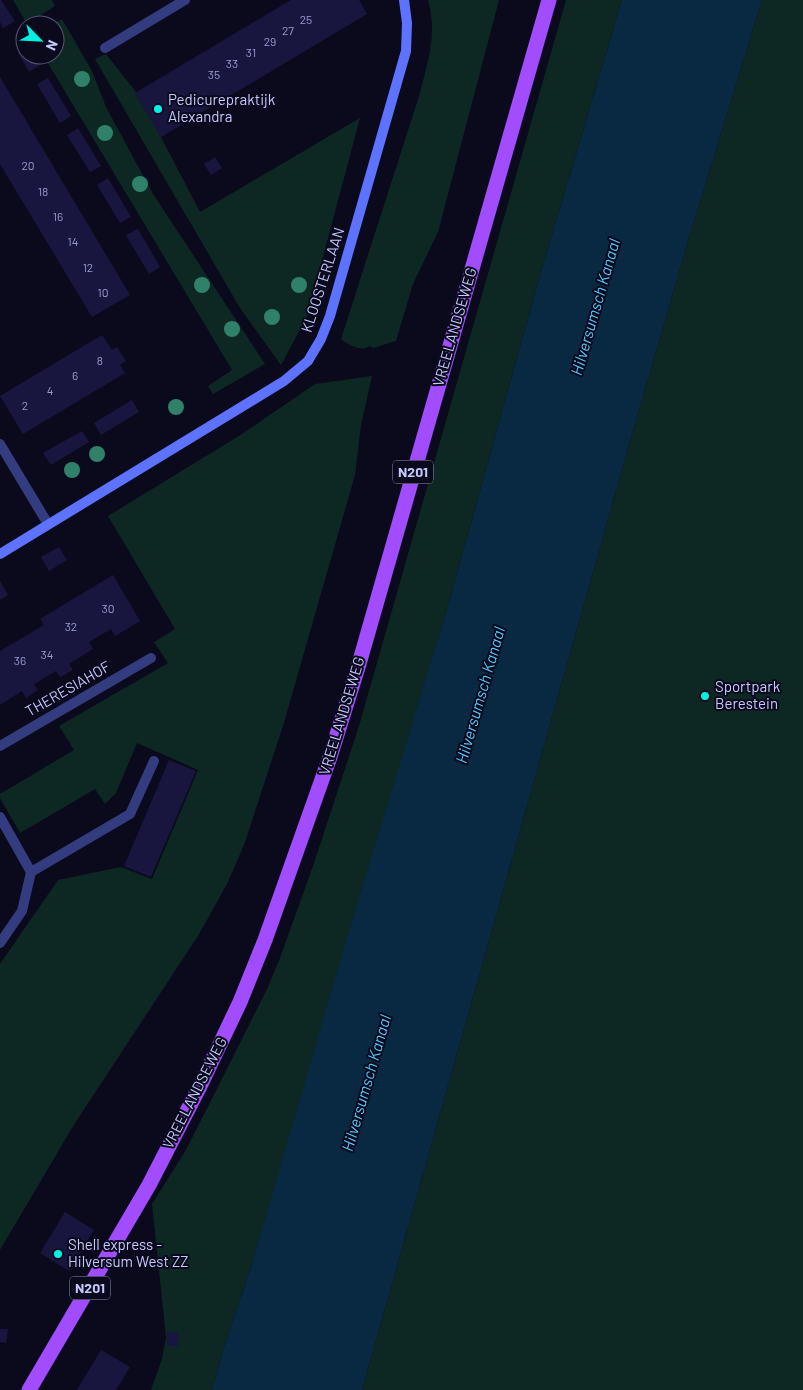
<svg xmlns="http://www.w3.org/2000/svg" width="803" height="1390" font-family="Barlow,sans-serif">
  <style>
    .green { fill: #0d2722 }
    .water { fill: #092842 }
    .building { fill: #18163e }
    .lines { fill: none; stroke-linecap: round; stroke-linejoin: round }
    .lane { stroke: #333c7e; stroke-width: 10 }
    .street { stroke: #333c7e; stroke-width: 10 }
    .secondary { stroke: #5d72ff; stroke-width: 10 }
    .primary { stroke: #a14dff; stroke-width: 15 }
    .tree { fill: #308169 }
    .poi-dot { fill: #00f1e4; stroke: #0b0a1d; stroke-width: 2 }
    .labels { text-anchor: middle; stroke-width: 4; stroke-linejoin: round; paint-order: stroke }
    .number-label { font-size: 12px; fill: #9a9ccf }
    .shield { fill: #0b0a1d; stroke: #8e8fbb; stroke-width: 1 }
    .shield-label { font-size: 14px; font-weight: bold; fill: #c6c8ff }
    .poi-label { font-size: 15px; fill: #c6c8ff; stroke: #0b0a1d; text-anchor: start }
    .street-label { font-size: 15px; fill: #c6c8ff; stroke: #0b0a1d }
    .water-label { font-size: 16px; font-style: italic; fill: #54caff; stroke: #0b0a1d }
  </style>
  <rect width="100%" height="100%" fill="#0b0a1d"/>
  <!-- green -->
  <path class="green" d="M 13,0 L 52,0 L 55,6 L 27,24 Z
    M 428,0 L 499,0 L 438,232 L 413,284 L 396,341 L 373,348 L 370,346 C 360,352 349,345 341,339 L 420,93 C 426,69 435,41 431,15 C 431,10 429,5 428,0 Z
    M 566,0 L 622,0 L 539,279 L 448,606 L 251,1267 L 224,1347 L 212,1390 L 151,1390 L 162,1359 L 166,1337 L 152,1204 L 186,1150 L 267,989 L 280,958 L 314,863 L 359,726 Z
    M 762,0 L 803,0 L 803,1390 L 362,1390 L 634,427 L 691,231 Z
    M 62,19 L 92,71 L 106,107 L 153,194 L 265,364 L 213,394 L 208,386 L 232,370 L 43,55 L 55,55 L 55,25 L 51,25 Z
    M 106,54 L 136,92 L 161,137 L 200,212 L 360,118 L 307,317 L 281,365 L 240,308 L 95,59 Z
    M 372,376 L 361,425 L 355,475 L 283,726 L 244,845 L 227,884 L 198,936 L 75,1123 L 0,1250 L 0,964 L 58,880 L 121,867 L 152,879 L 198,770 L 137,743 L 116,793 L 105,804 L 95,789 L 20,833 L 0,798 L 0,794 L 74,750 L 59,726 L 168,663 L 154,642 L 175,629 L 108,516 L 242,434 L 315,384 Z"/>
  <!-- water -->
  <path class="water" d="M 622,0 L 762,0 L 691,231 L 634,427 L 362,1390 L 212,1390 L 224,1347 L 251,1267 L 346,941 L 448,606 L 539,279 Z"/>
  <!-- building -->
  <path class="building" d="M 0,0 L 1,0 L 15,21 L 3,28 L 0,22 Z
    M 291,0 L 359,0 L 367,14 L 161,137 L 135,93 Z
    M 25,49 L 25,55 L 34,55 L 40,65 L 29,72 L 18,53 Z
    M 0,77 L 130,295 L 92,317 L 0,164 Z
    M 48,78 L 71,116 L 60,123 L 37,84 Z
    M 78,128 L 101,166 L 90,172 L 67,135 Z
    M 215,157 L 222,168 L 211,175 L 204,164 Z
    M 108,178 L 131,217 L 120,223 L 97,185 Z
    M 138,229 L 160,267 L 149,274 L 126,235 Z
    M 102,335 L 112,350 L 117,347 L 125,360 L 126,361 L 120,365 L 125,373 L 23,434 L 0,396 Z
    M 132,400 L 139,412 L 101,435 L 94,423 Z
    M 82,431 L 89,442 L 51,465 L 43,453 Z
    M 59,547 L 67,560 L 49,571 L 41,557 Z
    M 113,575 L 140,621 L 115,636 L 111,629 L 89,642 L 93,649 L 69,664 L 73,670 L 60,677 L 56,671 L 34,684 L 38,690 L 26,698 L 22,691 L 0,705 L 0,651 L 44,625 L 40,619 Z
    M 0,581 L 8,595 L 0,600 Z
    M 169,760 L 196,771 L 151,877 L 124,866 Z
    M 65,1212 L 94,1230 L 69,1271 L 40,1253 Z
    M 0,1329 L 8,1329 L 6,1343 L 0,1342 Z
    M 167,1332 L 179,1332 L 178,1346 L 167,1346 Z
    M 101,1350 L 130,1367 L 116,1390 L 77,1390 Z"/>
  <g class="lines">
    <!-- lane -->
    <path class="lane" d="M 31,872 L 130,814 L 154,761"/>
    <!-- street -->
    <path class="street" d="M 105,48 L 185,0
      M 0,444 L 48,524
      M 0,746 L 151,658
      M 0,817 L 31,872 L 22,911 L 0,943"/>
    <!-- secondary -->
    <path class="secondary" d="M 0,554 L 284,381 L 308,361 L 321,339 L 330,316 L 406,51 L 407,23 L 404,0"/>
    <!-- primary -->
    <path class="primary" d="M 29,1390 L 149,1185 L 200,1086 L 240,1002 L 265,940 L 330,757 L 359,664 L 549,0"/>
  </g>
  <!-- trees -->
  <g class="tree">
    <circle cx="82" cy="79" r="8"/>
    <circle cx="105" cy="133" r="8"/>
    <circle cx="140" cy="184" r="8"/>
    <circle cx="202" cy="285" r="8"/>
    <circle cx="299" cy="285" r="8"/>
    <circle cx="272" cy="317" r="8"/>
    <circle cx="232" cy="329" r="8"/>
    <circle cx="176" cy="407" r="8"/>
    <circle cx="97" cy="454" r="8"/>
    <circle cx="72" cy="470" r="8"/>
  </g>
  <!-- markers -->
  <g class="poi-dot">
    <circle cx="158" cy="109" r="5"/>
    <circle cx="705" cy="696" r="5"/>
    <circle cx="58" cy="1254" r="5"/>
  </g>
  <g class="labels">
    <!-- number labels -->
    <g class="number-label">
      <text x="306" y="24">25</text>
      <text x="288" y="35">27</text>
      <text x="270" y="46">29</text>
      <text x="251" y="57">31</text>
      <text x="232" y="68">33</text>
      <text x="214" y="79">35</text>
      <text x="28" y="170">20</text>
      <text x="43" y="196">18</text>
      <text x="58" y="221">16</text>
      <text x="73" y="246">14</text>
      <text x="88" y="272">12</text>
      <text x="103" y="297">10</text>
      <text x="100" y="365">8</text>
      <text x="75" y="380">6</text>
      <text x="50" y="395">4</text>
      <text x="25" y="410">2</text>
      <text x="108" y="613">30</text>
      <text x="71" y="631">32</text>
      <text x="47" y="659">34</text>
      <text x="20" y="665">36</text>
    </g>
    <!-- shield labels -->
    <g class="shield">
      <rect x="393" y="460.5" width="40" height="23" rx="4"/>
      <rect x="70" y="1276.5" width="40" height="23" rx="4"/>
    </g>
    <g class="shield-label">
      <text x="413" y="477">N201</text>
      <text x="90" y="1293">N201</text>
    </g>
    <!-- poi labels -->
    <g class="poi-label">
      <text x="168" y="105">Pedicurepraktijk<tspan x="168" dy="17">Alexandra</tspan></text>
      <text x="715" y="692">Sportpark<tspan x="715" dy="17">Berestein</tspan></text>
      <text x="68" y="1250">Shell express -<tspan x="68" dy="17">Hilversum West ZZ</tspan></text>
    </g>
    <!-- street labels -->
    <g class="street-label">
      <text transform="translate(323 280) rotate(-72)" y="5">KLOOSTERLAAN</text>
      <text transform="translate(455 327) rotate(-74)" y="5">VREELANDSEWEG</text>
      <text transform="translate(68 689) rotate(-30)" y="5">THERESIAHOF</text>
      <text transform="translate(342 716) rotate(-73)" y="5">VREELANDSEWEG</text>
      <text transform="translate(195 1093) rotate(-63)" y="5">VREELANDSEWEG</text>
    </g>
    <!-- water labels -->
    <g class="water-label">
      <text transform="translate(595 307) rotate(-74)" y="6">Hilversumsch Kanaal</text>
      <text transform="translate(480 695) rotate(-74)" y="6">Hilversumsch Kanaal</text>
      <text transform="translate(366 1083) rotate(-74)" y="6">Hilversumsch Kanaal</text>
    </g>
  </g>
  <!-- north arrow -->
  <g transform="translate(40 40) rotate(114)"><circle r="24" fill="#0b0a1d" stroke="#565677"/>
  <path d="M0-4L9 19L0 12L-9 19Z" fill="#00f1e4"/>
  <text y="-8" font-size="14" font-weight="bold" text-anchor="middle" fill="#c6c8ff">N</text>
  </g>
</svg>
